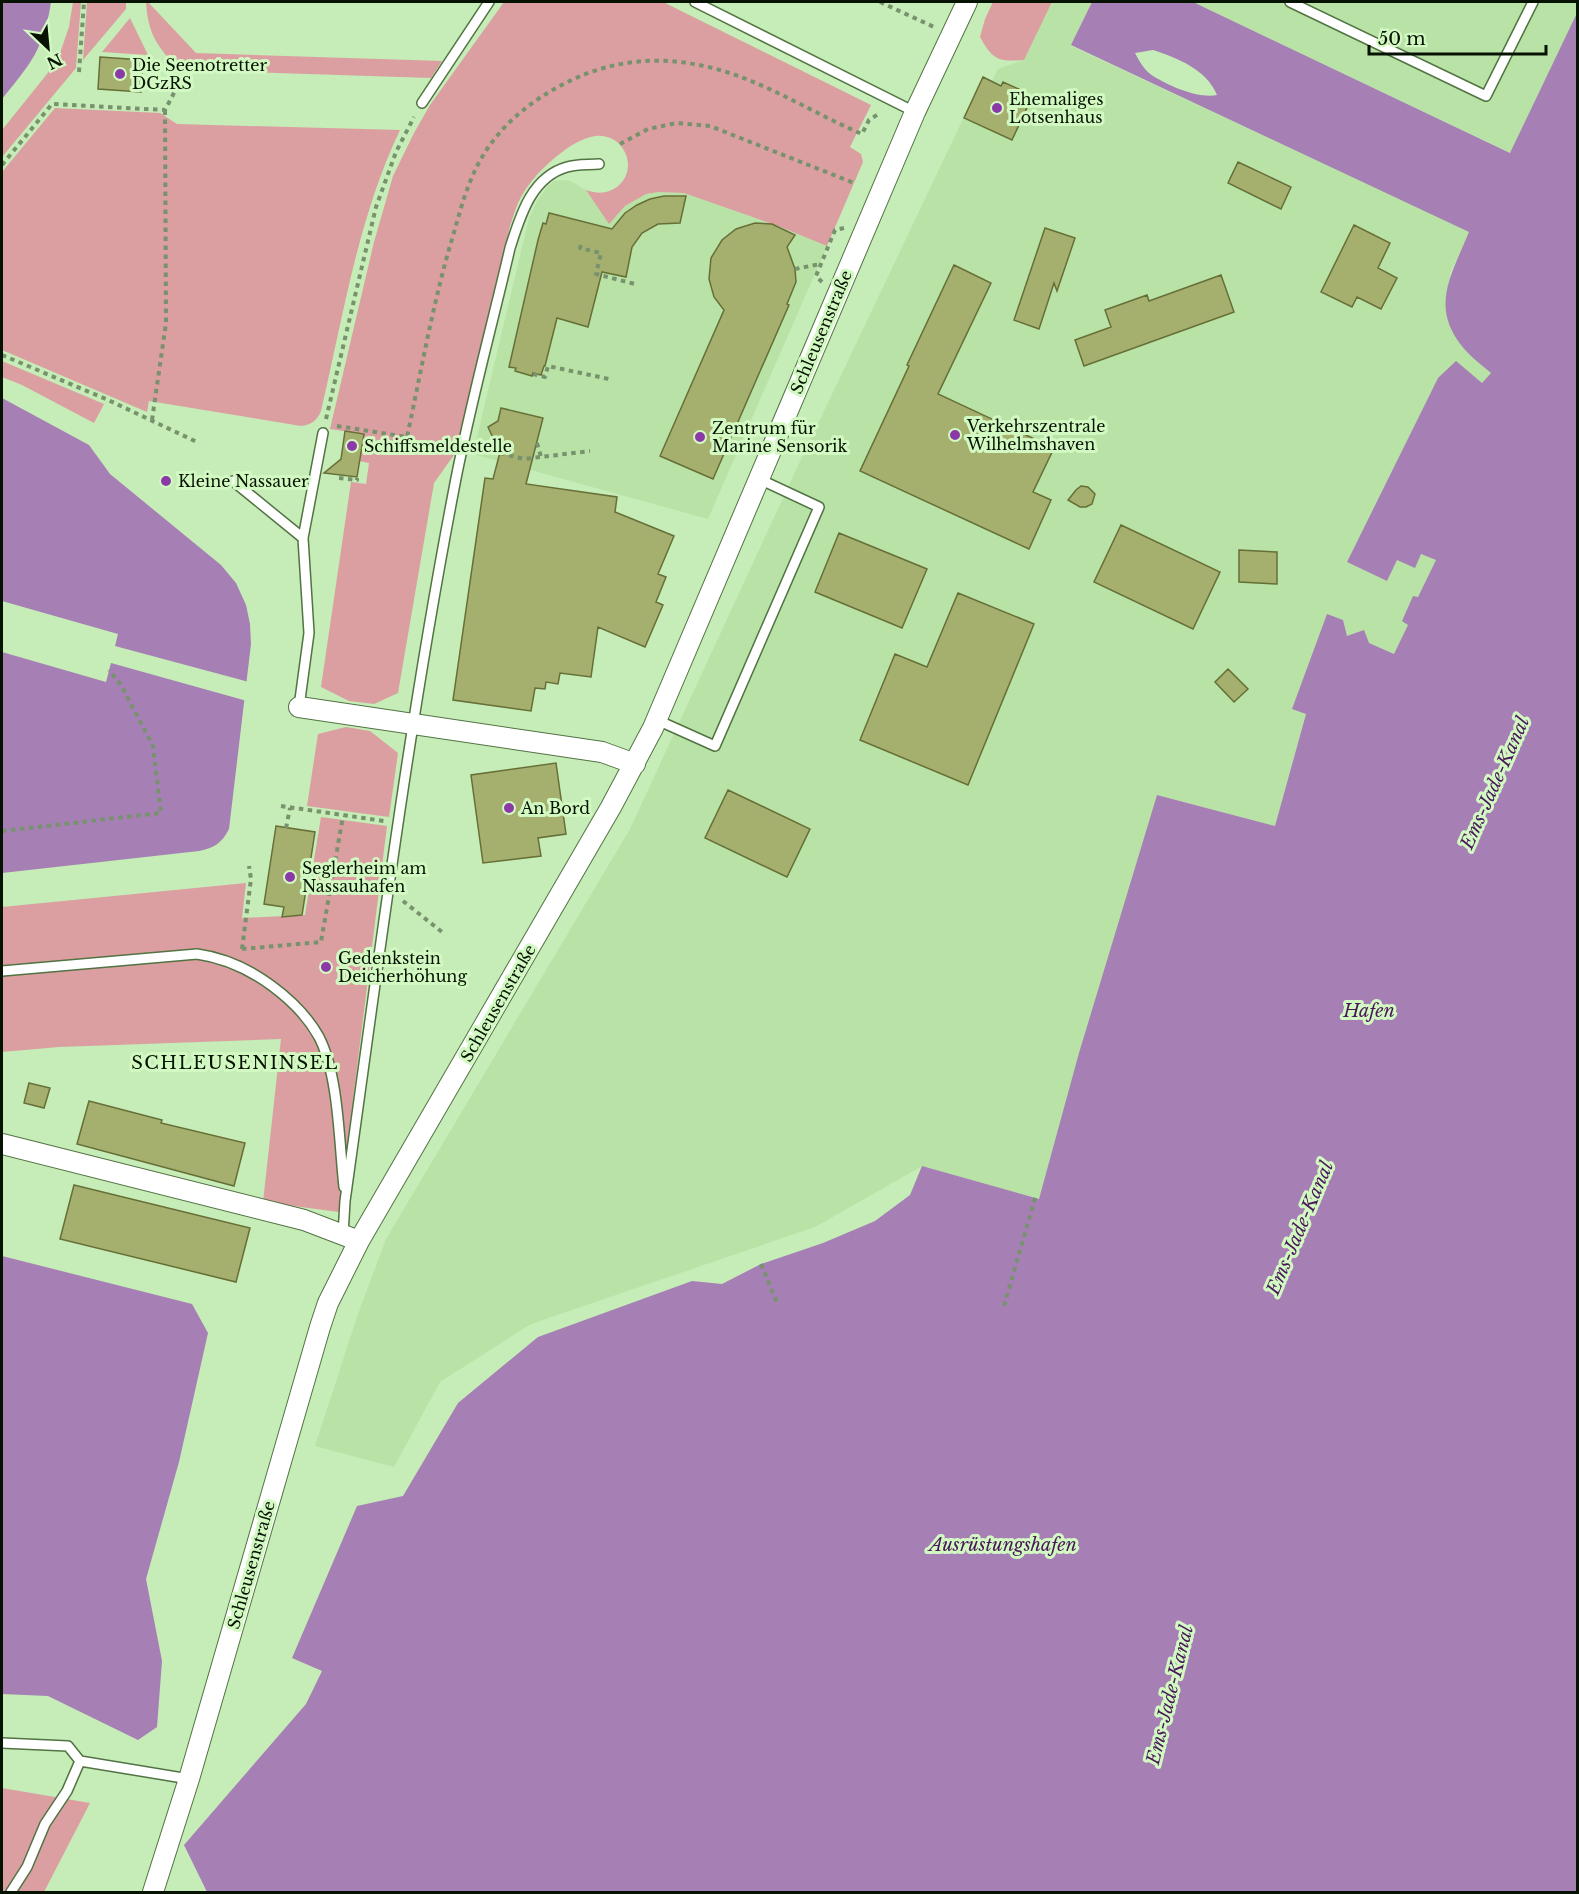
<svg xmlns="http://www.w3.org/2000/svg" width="1579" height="1894" font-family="'Libre Baskerville',serif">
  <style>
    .built { fill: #b8e2a6 }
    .green { fill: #db9fa1 }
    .water { fill: #a67fb5; fill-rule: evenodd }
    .pier { fill: #c6ecb7 }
    .building { fill: #a5b06f; stroke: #666f36; stroke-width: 1.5 }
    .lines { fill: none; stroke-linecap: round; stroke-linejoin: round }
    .service-casing { stroke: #527343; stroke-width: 12 }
    .minor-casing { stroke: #527343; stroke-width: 22 }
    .path { stroke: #77926d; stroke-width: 4; stroke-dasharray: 4.5 4.5; stroke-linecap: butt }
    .service { stroke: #fff; stroke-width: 9 }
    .minor { stroke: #fff; stroke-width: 20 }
    .poi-dot { fill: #8c39a8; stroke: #d3f9c3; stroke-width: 2 }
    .labels { text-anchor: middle; stroke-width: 6; stroke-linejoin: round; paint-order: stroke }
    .poi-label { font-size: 16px; fill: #061202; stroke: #d3f9c3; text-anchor: start }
    .street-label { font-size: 16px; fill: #061202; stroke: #d3f9c3 }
    .water-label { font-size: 18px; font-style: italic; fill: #491759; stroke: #d3f9c3 }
    .neighbourhood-label { font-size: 18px; letter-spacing: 1.5px; fill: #061202; stroke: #d3f9c3 }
  </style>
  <rect width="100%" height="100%" fill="#c6ecb7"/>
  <!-- built -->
  <path class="built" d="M 1052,2 L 1092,2 L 1071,46 L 1470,232 L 1450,273 L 1454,334 L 1469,354 L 1491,373 L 1482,384 L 1438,378 L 1347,562 L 1387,581 L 1396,560 L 1421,554 L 1436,560 L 1418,597 L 1413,596 L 1403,621 L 1409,624 L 1395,654 L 1347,636 L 1343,620 L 1327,615 L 1306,713 L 1275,826 L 1158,795 L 1039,1199 L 922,1166 L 815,1227 L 531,1324 L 440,1382 L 394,1467 L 315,1446 L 357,1317 L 386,1239 L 630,829 L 796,470 L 983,77 L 992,81 L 998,69 L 1024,60 Z
    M 1193,2 L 1577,2 L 1578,13 L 1511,153 Z
    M 562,180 L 570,181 L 586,190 L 609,223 L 625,206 L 646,194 L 658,192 L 684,193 L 778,226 L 827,246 L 708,519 L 473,454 L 529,218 L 537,201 L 548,186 L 554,181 Z"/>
  <!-- green -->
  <path class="green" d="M 73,2 L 81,2 L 76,68 L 2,157 L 2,130 L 47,74 L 59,56 L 69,27 Z
    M 87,2 L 126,2 L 126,9 L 83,60 Z
    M 146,2 L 148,2 L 196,53 L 442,61 L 431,78 L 180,70 C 157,47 148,34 146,2 Z
    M 504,2 L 663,2 L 871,105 L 850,147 L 861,154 L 863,162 L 827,246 L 778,226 L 684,193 L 658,192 L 646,194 L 625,206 L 609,224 L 586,190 C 598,194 607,194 617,187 C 640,169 624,133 596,136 C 572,138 536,172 524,192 C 517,202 514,215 510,226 L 456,452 L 434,483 L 398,693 L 374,704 L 349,701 L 321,687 L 351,482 L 366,484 L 369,463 L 359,461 L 363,434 L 330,429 L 374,242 L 393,176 L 414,133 L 430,105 Z
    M 993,2 L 1052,2 L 1024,60 C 998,62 993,60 980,37 L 985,19 Z
    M 130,18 L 148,55 L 102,52 Z
    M 55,108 L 160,113 L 177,124 L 400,130 C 358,218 343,317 321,411 C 317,421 310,425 301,426 L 149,401 L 147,412 L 2,350 L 2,172 Z
    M 2,361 L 104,404 L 94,423 L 22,385 L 2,377 Z
    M 346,727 L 370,731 L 398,753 L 389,817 L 307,806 L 318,734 Z
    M 321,817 L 387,826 L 339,1212 L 263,1202 L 281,1039 L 59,1047 L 2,1052 L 2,907 L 246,883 L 242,918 L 305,915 Z
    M 2,1788 L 90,1803 L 44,1892 L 2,1892 Z"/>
  <!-- water -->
  <path class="water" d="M 2,2 L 51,2 C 44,49 31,63 2,99 Z
    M 1092,2 L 1193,2 L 1510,153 L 1577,13 L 1577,1892 L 207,1892 L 184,1845 L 306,1704 L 322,1671 L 292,1658 L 357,1506 L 403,1496 L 458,1403 L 538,1337 L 692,1281 L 722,1284 L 761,1264 L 823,1243 L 875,1221 L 910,1195 L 922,1166 L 1039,1199 L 1079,1053 L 1157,795 L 1275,826 L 1306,714 L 1292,709 L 1327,614 L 1343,620 L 1347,636 L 1364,630 L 1369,643 L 1394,654 L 1408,625 L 1402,621 L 1413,596 L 1418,597 L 1436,560 L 1421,554 L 1415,568 L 1397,560 L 1387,581 L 1347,562 L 1438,378 L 1456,361 L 1482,383 L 1491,373 C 1484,367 1476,361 1470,355 C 1427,311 1450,278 1469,232 L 1071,45 ZM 1153,50 C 1178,58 1207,70 1217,95 C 1199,99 1169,86 1153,76 C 1145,71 1139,61 1135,53 Z
    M 2,398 L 89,445 L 110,474 L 221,565 L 236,583 L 246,605 L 250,624 L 251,644 L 229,829 C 222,843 214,848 199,851 L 2,873 Z
    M 2,1256 L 192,1304 L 208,1333 L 179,1462 L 146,1579 L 162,1661 L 157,1727 L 138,1740 L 48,1696 L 2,1694 Z"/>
  <!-- pier -->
  <path class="pier" d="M 2,601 L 118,634 L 115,646 L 249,682 L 247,701 L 111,663 L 106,682 L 2,652 Z"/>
  <!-- building -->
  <path class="building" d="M 100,57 L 143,60 L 141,92 L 98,89 Z
    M 983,77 L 1001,86 L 1003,82 L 1023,91 L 1021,94 L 1031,99 L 1012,140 L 964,118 Z
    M 1238,162 L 1291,187 L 1281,209 L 1228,183 Z
    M 664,196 L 686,196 L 680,223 L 658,224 L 642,233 L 632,247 L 626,277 L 602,272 L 588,327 L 557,318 L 545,366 L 544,366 L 541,375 L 533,373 L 532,376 L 515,371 L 516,368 L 509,367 L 538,240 L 543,223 L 546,224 L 549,213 L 612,229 L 625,213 L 637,205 L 650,199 Z
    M 755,223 L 772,224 L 795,235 L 787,247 L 795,269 L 796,282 L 787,304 L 789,305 L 713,479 L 660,456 L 724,310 L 714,297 L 709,279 L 711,258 L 722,240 L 736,229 Z
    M 1354,225 L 1390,243 L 1378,268 L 1397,278 L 1381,309 L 1357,297 L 1352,307 L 1321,292 Z
    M 1045,228 L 1075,238 L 1057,291 L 1054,283 L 1039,329 L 1014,320 Z
    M 954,265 L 991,283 L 938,394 L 1054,448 L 1033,492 L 1051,500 L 1029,549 L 860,471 L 909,366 L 907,365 Z
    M 1221,275 L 1234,312 L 1084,366 L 1075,340 L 1111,327 L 1105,310 L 1147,295 L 1149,301 Z
    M 501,408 L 543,418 L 526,484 L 617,497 L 615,512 L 674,536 L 658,574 L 666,577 L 656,602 L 663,605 L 645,647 L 598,627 L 591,677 L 560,673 L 558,684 L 546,682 L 545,689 L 535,688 L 531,711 L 453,700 L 485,478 L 493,479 L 503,441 L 493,438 L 488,427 L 498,421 Z
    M 345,431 L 364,434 L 357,477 L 324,473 L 341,459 Z
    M 1081,486 L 1088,487 L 1095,494 L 1092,504 L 1086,507 L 1080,507 L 1068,500 L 1076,490 Z
    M 1121,525 L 1220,572 L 1193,629 L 1094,582 Z
    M 839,533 L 927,569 L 902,628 L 815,592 Z
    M 1239,550 L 1277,552 L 1277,584 L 1239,582 Z
    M 958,593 L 1034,624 L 968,785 L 860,740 L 895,654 L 927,667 Z
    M 1228,669 L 1248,689 L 1234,702 L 1215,682 Z
    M 556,763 L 566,834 L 538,838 L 541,856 L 483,863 L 471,775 Z
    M 728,790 L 810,829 L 787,877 L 705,838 Z
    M 276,826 L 315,832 L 302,915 L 282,917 L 284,907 L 264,904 Z
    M 29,1083 L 50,1088 L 44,1108 L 24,1103 Z
    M 89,1101 L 162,1120 L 161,1123 L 245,1143 L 234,1186 L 77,1144 Z
    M 74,1185 L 250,1228 L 236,1282 L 60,1239 Z"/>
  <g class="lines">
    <!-- service casing -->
    <g class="service-casing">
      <path id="service" d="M 695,2 L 915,112
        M 1290,2 L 1486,96 L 1533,2
        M 422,103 L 489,2
        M 233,481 L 303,538 L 309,633 L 299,707
        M 303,538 L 323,433
        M 657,720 L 715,746 L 819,507 L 759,479
        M 2,971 L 197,954 C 226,958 249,969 272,986 C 291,1000 308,1017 319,1037 C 339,1076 339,1143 344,1187
        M 343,1235 L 345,1201 C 378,965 408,729 453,494 C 468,412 491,330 510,248 C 520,217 531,177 567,167 C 577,164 588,165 599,164
        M 2,1743 L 68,1746 L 80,1761 L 189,1779
        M 11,1892 L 27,1867 L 45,1824 L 67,1791 L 80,1761"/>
    </g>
    <!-- minor casing -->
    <g class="minor-casing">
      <path id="minor" d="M 299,707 L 602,752 L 635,764
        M 2,1144 L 304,1220 L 359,1241
        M 153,1892 L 189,1779 L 320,1327 L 328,1303 L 359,1241 L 611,807 L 653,728 L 915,112 L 967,2"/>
    </g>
    <!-- path -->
    <path class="path" d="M 880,2 L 934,27
      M 79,72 L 84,2
      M 620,144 L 648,129 L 677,123 L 710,126 L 854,183
      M 2,165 L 52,104 L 165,110 L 175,91
      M 581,245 L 580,248 L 601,253 L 596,274 L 635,284
      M 795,269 L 820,264
      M 822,282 L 816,276 L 835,230 L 844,228
      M 2,355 L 106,399 L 197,442
      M 533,374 L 545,377 L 548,366 L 609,379
      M 326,419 L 376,207 L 396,152 L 414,117
      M 152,420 L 166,323 L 165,110
      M 337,426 L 407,437 C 422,367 434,297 455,229 C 463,200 472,169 490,145 C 513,113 547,90 583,75 C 621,60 660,57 699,65 C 757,76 808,111 862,134 L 869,120 L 880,113
      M 478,442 L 495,445 L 500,453 L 524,459 L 590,451
      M 537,443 L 541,457
      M 339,478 L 357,480 L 357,478
      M 281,806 L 384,821
      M 286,828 L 290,808
      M 2,831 L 161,813 L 153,746 L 121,685 L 109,670
      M 403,901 L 442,932
      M 242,949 L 321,942 L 343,816
      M 242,949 L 251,879 L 249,866
      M 761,1264 L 778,1305
      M 1004,1306 L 1036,1195"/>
    <!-- service -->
    <use href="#service" class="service"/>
    <!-- minor -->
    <use href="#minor" class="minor"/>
  </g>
  <!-- markers -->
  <g class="poi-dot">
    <circle cx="120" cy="74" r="6"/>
    <circle cx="997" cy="108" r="6"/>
    <circle cx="955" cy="435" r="6"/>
    <circle cx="700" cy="437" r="6"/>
    <circle cx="352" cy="446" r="6"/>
    <circle cx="166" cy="481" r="6"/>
    <circle cx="509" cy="808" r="6"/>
    <circle cx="290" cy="877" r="6"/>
    <circle cx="326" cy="967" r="6"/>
  </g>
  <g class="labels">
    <!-- poi labels -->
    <g class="poi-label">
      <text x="132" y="71">Die Seenotretter<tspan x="132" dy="18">DGzRS</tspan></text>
      <text x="1009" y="105">Ehemaliges<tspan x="1009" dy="18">Lotsenhaus</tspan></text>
      <text x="967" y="432">Verkehrszentrale<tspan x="967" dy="18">Wilhelmshaven</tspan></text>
      <text x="712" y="434">Zentrum für<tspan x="712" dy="18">Marine Sensorik</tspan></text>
      <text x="364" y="452">Schiffsmeldestelle</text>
      <text x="178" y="487">Kleine Nassauer</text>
      <text x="521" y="814">An Bord</text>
      <text x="302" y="874">Seglerheim am<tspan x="302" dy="18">Nassauhafen</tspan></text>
      <text x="338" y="964">Gedenkstein<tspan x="338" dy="18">Deicherhöhung</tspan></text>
    </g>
    <!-- street labels -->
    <g class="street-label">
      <text transform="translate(821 332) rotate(-67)" y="6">Schleusenstraße</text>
      <text transform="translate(498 1003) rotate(-60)" y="6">Schleusenstraße</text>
      <text transform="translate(251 1565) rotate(-74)" y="6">Schleusenstraße</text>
    </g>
    <!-- water labels -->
    <g class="water-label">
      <text transform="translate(1495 783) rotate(-66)" y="6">Ems-Jade-Kanal</text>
      <text x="1369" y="1017">Hafen</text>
      <text transform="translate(1300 1228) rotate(-67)" y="6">Ems-Jade-Kanal</text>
      <text x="1003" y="1551">Ausrüstungshafen</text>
      <text transform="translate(1170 1695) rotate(-76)" y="6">Ems-Jade-Kanal</text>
    </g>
    <!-- neighbourhood labels -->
    <g class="neighbourhood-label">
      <text x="235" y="1069">SCHLEUSENINSEL</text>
    </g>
  </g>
  <!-- border -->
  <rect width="1579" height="1894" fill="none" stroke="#061202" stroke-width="6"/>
  <!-- north arrow -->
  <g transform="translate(48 48) rotate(154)" stroke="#d3f9c3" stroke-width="4.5" paint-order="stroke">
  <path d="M0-4.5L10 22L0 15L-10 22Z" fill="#061202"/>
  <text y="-9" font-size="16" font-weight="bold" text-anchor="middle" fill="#061202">N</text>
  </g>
  <!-- scale -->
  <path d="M1369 45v9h177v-9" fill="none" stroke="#061202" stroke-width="3"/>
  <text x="1378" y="45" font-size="18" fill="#061202" stroke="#d3f9c3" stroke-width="4.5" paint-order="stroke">50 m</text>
</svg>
